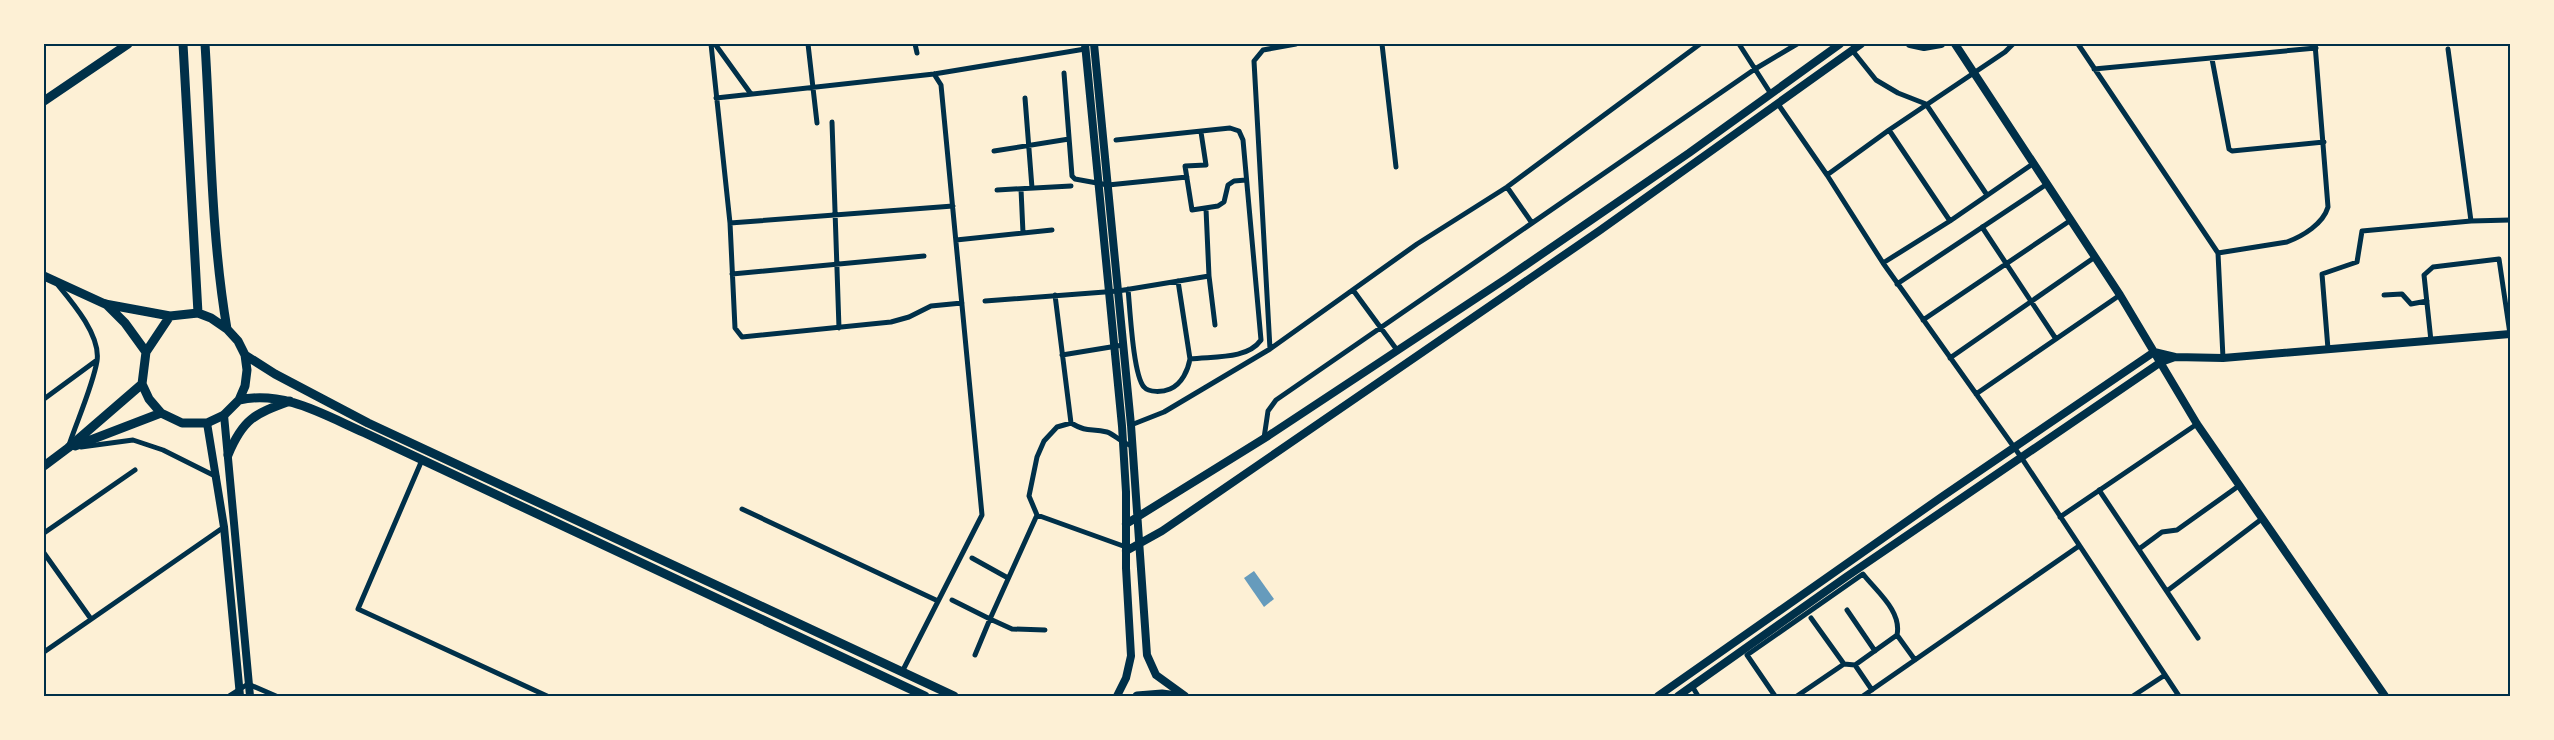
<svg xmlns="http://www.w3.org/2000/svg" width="2554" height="740" font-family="'Roboto Condensed',sans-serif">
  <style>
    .water { fill: #669bbc }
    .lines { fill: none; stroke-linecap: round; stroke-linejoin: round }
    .minor { stroke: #003049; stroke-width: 5 }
    .tertiary { stroke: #003049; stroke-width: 8 }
    .secondary { stroke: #003049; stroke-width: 9 }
    .neatline { fill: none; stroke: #003049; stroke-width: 2 }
  </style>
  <rect width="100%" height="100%" fill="#fdf0d5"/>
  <!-- water -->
  <path class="water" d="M 1254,571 L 1274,599 L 1264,607 L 1244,578 Z"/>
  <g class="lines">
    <!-- minor -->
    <path class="minor" d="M 711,44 L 730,223 L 735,328 L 742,337 L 891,322 L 909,317 L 931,306 L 962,303
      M 715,44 L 751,94
      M 808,44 L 817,123
      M 915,44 L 917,53
      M 1382,44 L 1396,167
      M 1739,44 L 1771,94
      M 2078,44 L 2218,253 L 2223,358
      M 2448,49 L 2471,221
      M 1852,50 L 1876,80 L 1898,93 L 1926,104 L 1987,195
      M 2212,59 L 2229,149 L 2232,151 L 2324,142
      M 2094,69 L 2316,48
      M 1064,73 L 1072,176 L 1075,179 L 1108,185 L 1187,177
      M 716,98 L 934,74 L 1085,49
      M 1025,98 L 1032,188
      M 1778,104 L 1827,175 L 1883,263 L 2021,457 L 2179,696
      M 832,122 L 839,328
      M 1889,130 L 1950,221 L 2034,163
      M 1201,132 L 1206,165 L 1185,166 L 1192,210 L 1218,206 L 1224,202 L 1228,185 L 1234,181 L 1246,180
      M 1116,140 L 1230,128 L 1239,131 L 1243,140 L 1261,340 C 1247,360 1213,356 1190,359
      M 994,151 L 1069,139
      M 1827,175 L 1889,130 L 2005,52 L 2013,44
      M 1507,187 L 1532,223
      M 1021,189 L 1023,233
      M 997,190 L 1071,186
      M 1206,209 L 1209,276 L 1215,325
      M 730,223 L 953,206
      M 1982,227 L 2056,339
      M 956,240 L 1052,230
      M 2218,253 L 2287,242 C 2303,236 2323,224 2328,207 L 2315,44
      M 1883,263 L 1950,221
      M 732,274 L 924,256
      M 1897,284 L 2047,184
      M 58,285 C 73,303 101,336 97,361 C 93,385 77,421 69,445
      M 1128,289 C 1130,308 1133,375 1144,387 C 1149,393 1163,392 1170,389 C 1182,384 1188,370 1190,359 L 1178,281
      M 1353,290 L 1397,350
      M 1055,295 L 1071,423 C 1088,433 1090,428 1107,432 C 1114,434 1121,443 1132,446
      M 2384,295 L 2402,294 L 2411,304 L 2427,301
      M 985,301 L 1118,291 L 1209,276
      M 1923,320 L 2071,220
      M 2431,341 L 2424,275 L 2433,267 L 2499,259 L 2510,334
      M 1270,349 L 1254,61 L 1263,50 L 1296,44
      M 2328,349 L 2322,274 L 2357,262 L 2362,231 L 2471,221 L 2510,220
      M 1062,355 L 1123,345
      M 1950,358 L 2095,257
      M 1976,394 L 2120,295
      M 44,399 L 97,360
      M 1131,425 L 1164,412 L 1270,349 L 1417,244 L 1507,187 L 1700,44
      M 1264,438 L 1268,411 L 1276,400 L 1755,69 L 1797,44
      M 81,447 L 133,440 L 163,450 L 217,477
      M 422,460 L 358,609 L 547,696
      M 2099,490 L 2198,638
      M 742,509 L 938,601
      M 1037,515 L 1029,496 L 1037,457 L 1044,441 L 1057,427 L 1071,423
      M 2060,517 L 2197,424
      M 44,533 L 135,470
      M 2139,549 L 2162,532 L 2177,530 L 2240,485
      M 44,553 L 91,619
      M 972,558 L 1008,578
      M 2167,591 L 2263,518
      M 952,600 L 990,619 L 1037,515 L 1126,547
      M 1847,610 L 1875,651
      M 1811,618 L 1844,664
      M 44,652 L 224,527
      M 975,655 L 990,619 L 1012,629 L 1045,630
      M 1855,665 L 1897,635
      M 902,672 L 982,515 L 941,85 L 934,74
      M 1692,686 L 1698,696
      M 229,696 L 248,684 L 276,696
      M 1775,696 L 1747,655 L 1863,574 C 1877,592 1902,611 1897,635 L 1915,660
      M 1797,696 L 1844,664 L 1855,665 L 1872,690
      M 1863,696 L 2079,546
      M 2133,696 L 2165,675"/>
    <!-- tertiary -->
    <path class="tertiary" d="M 1085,44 L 1122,426 L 1126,492 L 1126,568 L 1131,656 L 1126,678 L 1117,696
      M 1094,44 L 1131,425 L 1147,655 L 1156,675 L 1185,696
      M 1910,44 L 1924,47 L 1941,44
      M 1955,44 L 2120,295 L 2197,424 L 2385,696
      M 2175,357 L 2223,358 L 2510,334
      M 224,415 L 250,696
      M 207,423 L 224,527 L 240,696
      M 1126,524 L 1268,436 L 1507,278 L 1689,153 L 1840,44
      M 1126,551 L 1162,531 L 1599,231 L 1861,44
      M 1658,696 L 1943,496 L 2154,352 L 2175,357 L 2161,362 L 1846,577 L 1678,696"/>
    <!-- secondary -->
    <path class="secondary" d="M 183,44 L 198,313
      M 205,44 C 211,138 211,235 227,329
      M 44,101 L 128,44
      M 44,276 L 105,304 L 170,316 L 198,313 L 211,318 L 227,329 L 238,341 L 245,355 L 247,370 L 245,386 L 239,400 L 224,415 L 207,423 L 182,423 L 161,413 L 149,399 L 142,384 L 146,352 L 170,316
      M 106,304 L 125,323 L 146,352
      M 245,355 L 275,374 L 368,423 L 954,696
      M 239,400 C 284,390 324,415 365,433 L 925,696
      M 75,446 L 161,413
      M 228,455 C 243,419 254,414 290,401
      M 44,466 L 68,448 L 142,384
      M 1137,696 L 1162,694 L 1177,696"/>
  </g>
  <!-- border -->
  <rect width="2554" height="740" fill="none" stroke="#fdf0d5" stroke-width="90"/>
  <rect x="45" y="45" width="2464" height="650" class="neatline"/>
</svg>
